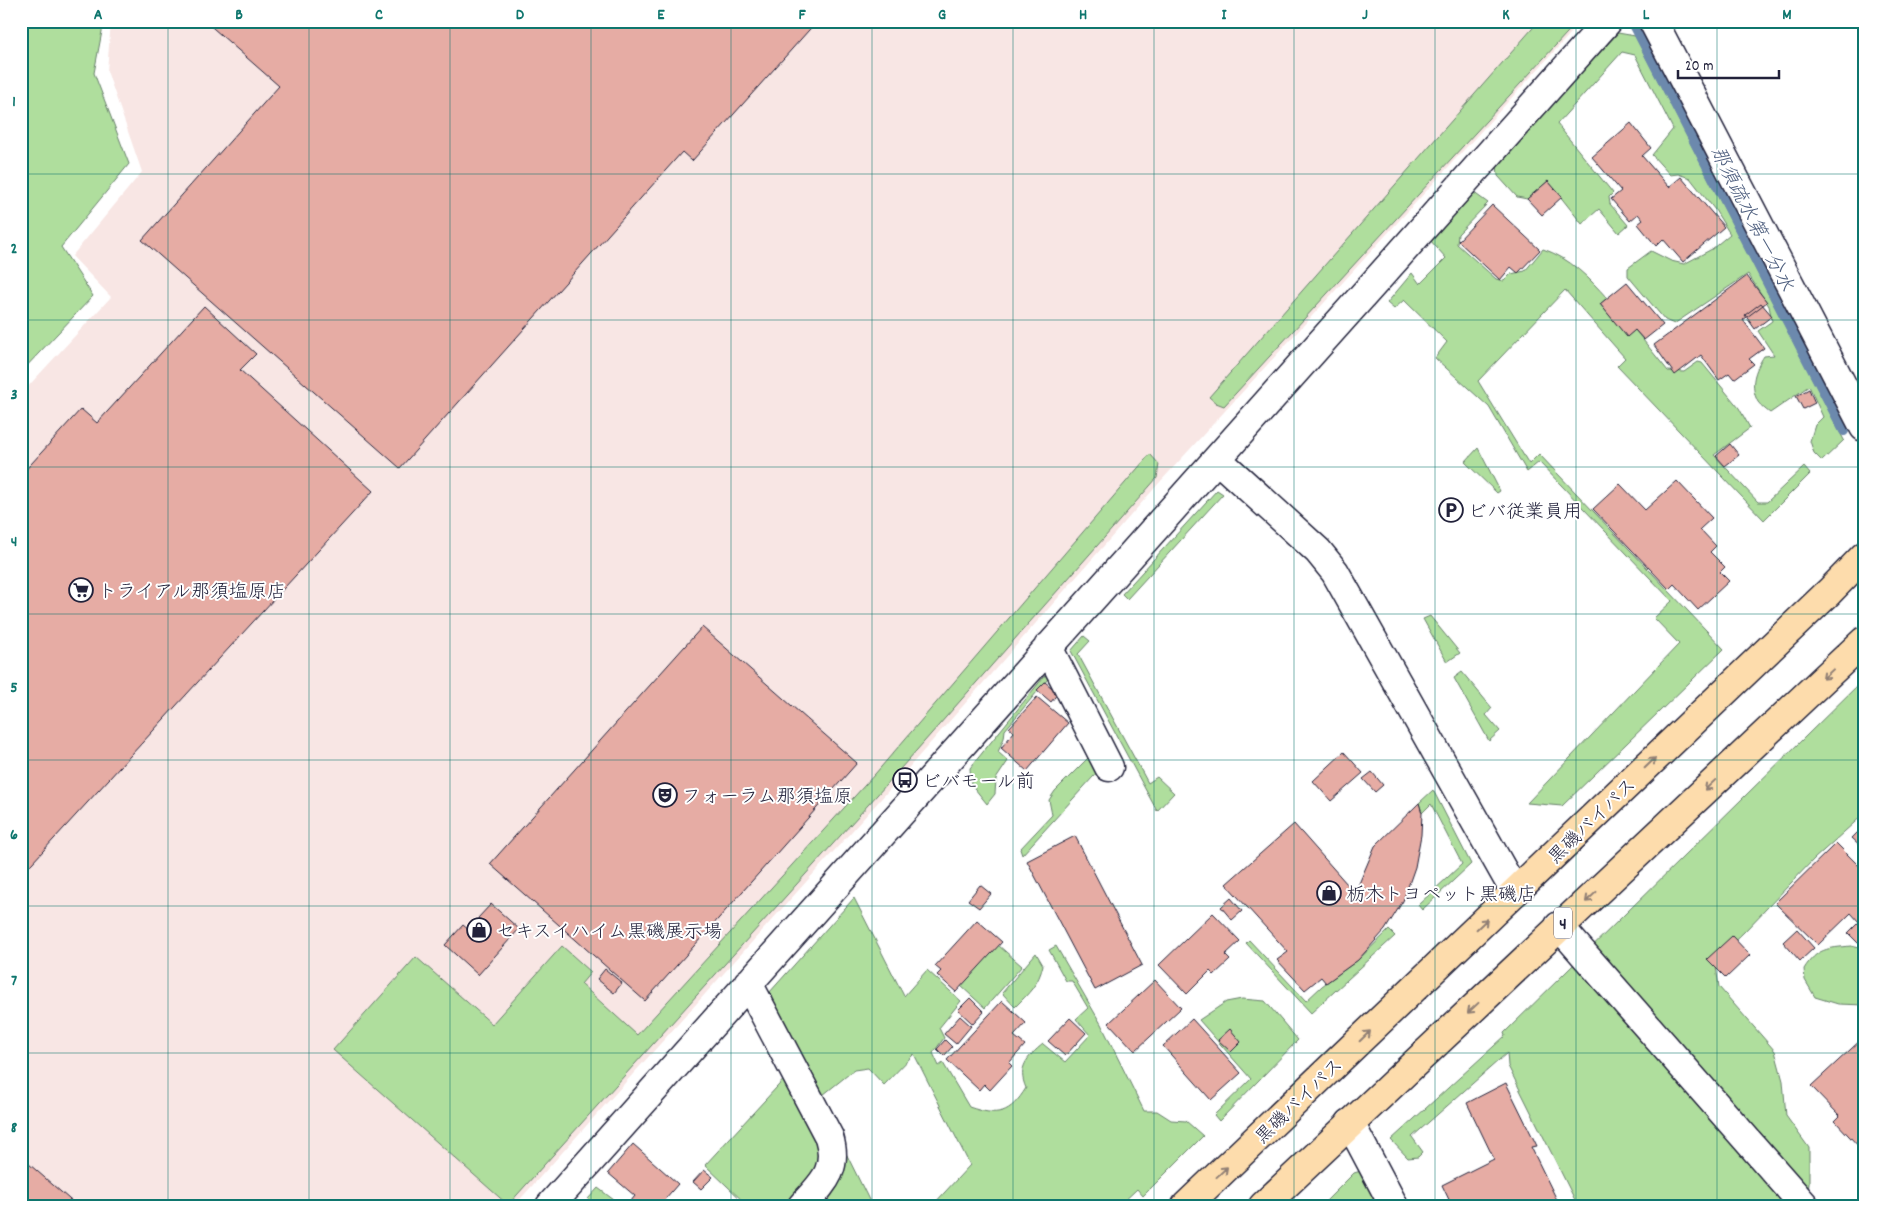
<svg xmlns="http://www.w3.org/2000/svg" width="1885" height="1227" font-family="Dekko,'Klee One',sans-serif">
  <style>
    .built { fill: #f8e6e4 }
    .green { fill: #afde9d; stroke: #68806c }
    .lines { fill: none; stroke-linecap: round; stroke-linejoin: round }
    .stream { stroke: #6c89ad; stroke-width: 10 }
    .building { fill: #e6aca4; stroke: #22223b }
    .minor-casing { stroke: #22223b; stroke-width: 31 }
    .highway-casing { stroke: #22223b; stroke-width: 31 }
    .minor { stroke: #fff; stroke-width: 28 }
    .highway { stroke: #fddcac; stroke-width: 28 }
    .oneway { stroke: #907f74 }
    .grid { fill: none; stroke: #0f766e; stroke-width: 1; stroke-opacity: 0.55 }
    .labels { text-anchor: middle; stroke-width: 4; stroke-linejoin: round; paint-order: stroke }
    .shield { fill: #fff; stroke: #646476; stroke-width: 1 }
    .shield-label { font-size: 18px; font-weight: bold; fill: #22223b }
    .poi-label { font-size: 19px; fill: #22223b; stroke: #fff; text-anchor: start }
    .street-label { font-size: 19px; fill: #22223b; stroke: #fff }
    .water-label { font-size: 20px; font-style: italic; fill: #4d5e7e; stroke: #fff }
    .neatline { fill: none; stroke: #0f766e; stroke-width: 2 }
    .grid-label { font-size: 16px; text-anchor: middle; font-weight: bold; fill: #0f766e }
  </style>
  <rect width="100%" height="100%" fill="#fff"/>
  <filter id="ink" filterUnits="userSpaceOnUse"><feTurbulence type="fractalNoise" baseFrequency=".02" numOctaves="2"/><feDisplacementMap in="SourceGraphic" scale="10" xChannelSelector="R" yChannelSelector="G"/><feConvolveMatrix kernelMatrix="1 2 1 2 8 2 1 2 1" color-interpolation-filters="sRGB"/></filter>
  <g filter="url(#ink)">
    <!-- built -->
    <path class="built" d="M 111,21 L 1582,21 L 1160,482 L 889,790 L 514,1206 L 21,1206 L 21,394 L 111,297 L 72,256 L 142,172 L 107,71 Z"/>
    <!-- green -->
    <path class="green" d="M 21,21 L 104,21 L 94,73 L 129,164 L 61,247 L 93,296 L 21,372 Z
      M 1539,21 L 1578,21 L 1224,406 L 1216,403 L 1209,397 Z
      M 1618,33 L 1635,36 L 1844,440 L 1822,461 L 1814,453 L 1810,441 L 1815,425 L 1823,417 L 1809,386 L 1770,413 C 1766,410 1761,406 1758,402 C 1749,385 1755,370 1764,356 L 1774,355 L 1758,331 L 1772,321 L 1769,306 L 1748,274 L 1674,324 L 1665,320 L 1628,276 L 1628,268 L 1651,251 L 1671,261 L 1684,264 L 1712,249 L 1730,234 L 1715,210 L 1690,178 L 1678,174 L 1670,175 L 1652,155 L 1673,129 L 1635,55 L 1622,52 L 1557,124 L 1613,193 L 1609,197 L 1610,204 L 1628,225 L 1619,233 L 1599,209 L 1582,224 L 1548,181 L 1527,199 L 1517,197 L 1498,176 L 1497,164 Z
      M 1473,192 L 1488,203 L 1458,234 L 1457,244 L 1496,279 L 1504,281 L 1511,274 L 1525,271 L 1543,249 C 1570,258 1589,278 1607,298 L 1600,304 L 1627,336 L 1635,330 L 1668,371 L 1684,372 L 1698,362 L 1702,363 L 1739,408 L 1750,428 L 1714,455 L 1758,502 L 1767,502 L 1804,467 L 1810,474 L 1764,520 L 1617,366 L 1625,358 L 1565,290 L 1478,381 L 1529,464 L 1539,454 L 1724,649 L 1562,806 L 1527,803 L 1679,644 L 1654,618 L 1672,601 L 1539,462 L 1527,472 L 1489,407 L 1435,358 L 1447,342 L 1404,300 L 1394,309 L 1387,303 L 1412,273 L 1420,284 L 1446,258 L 1429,239 Z
      M 1478,448 L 1500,491 L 1497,493 L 1465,462 Z
      M 1150,454 L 1159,464 L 1157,478 L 886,785 L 508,1205 L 333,1050 L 416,957 L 492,1024 L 562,946 L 591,972 L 581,984 L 637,1035 L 875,774 Z
      M 1217,490 L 1223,494 L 1127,599 L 1122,594 Z
      M 1430,616 L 1460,653 L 1447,662 L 1423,619 Z
      M 1084,636 L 1090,641 L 1078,654 L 1148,783 L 1157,777 L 1174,793 L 1157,811 L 1071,651 Z
      M 1051,668 L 1103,766 L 1022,855 L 1020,849 L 1052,815 L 1049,800 L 1055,791 L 1088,758 L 1058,699 L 1060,693 L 1053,683 L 1048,679 L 1005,730 L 1004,738 L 998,752 L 1008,761 L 996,779 L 995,794 L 987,804 L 971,784 L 970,768 Z
      M 1462,672 L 1492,708 L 1486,715 L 1500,731 L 1489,741 L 1454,678 Z
      M 1864,679 L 1864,814 L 1814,859 L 1744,932 L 1715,960 L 1719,987 L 1775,1051 L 1783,1081 L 1786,1116 L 1809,1148 L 1809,1183 L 1806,1206 L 1578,1206 L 1508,1066 L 1507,1053 L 1412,1137 L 1423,1152 L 1418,1157 L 1408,1158 L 1391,1140 L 1505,1036 L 1504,1033 Z
      M 1433,790 L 1471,864 L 1422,910 L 1418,905 L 1462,864 L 1431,804 L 1422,813 L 1419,803 Z
      M 854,898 L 904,996 L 927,970 L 961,1001 L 939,1028 L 944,1038 L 933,1053 L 939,1066 L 943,1063 L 969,1107 C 998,1117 1010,1114 1026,1088 C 1017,1068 1027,1057 1043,1044 L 1065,1062 L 1090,1035 L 1076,1019 L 1088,1008 L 1072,981 L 1066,981 L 1049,950 L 1056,946 L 1101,1024 L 1144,1111 L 1157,1111 L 1171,1120 L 1186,1121 L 1203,1136 L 1143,1196 L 1137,1189 L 1119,1206 L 932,1206 L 970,1165 L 914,1054 L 884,1085 L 868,1068 L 854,1070 L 818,1099 L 767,1004 L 769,993 Z
      M 1389,930 L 1395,936 L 1311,1013 L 1246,943 L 1249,940 L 1306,1001 L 1322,986 L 1358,960 Z
      M 998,945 L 1022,966 L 985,1008 L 961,986 Z
      M 1851,946 L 1864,949 L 1864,1005 L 1838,1004 L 1815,997 L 1805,980 L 1804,969 C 1817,948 1828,948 1851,946 Z
      M 1036,953 L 1043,965 C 1039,984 1029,993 1015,1007 L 1002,993 Z
      M 1242,999 L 1265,1001 L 1298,1040 L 1219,1121 L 1214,1115 L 1251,1079 L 1199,1020 L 1226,1002 Z
      M 789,1074 L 824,1158 L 791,1206 L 748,1206 L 705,1165 Z
      M 837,1135 L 872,1206 L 815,1206 Z
      M 1364,1170 L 1383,1206 L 1321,1206 L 1354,1173 Z
      M 598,1188 L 622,1206 L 594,1206 L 588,1199 Z"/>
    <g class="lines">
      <!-- stream -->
      <path class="stream" d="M 1632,21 L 1844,431"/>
    </g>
    <!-- building -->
    <path class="building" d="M 205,21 L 817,21 L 692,161 L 682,152 L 400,468 L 142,240 L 279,86 Z
      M 1631,123 L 1651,148 L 1642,156 L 1669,187 L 1681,177 L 1724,227 L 1683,262 L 1663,239 L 1656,246 L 1638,224 L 1643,220 L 1638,214 L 1630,221 L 1611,199 L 1621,191 L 1592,157 Z
      M 1548,181 L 1562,197 L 1542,215 L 1527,199 Z
      M 1492,205 L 1540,250 L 1518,273 L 1511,267 L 1500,280 L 1458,241 Z
      M 1747,276 L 1767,302 L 1743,320 L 1764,348 L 1749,359 L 1754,364 L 1734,379 L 1729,373 L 1719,380 L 1701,355 L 1675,375 L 1654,345 Z
      M 1627,282 L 1663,325 L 1644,340 L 1635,330 L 1627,337 L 1600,304 Z
      M 1761,303 L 1772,316 L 1755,329 L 1745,315 Z
      M 204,306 L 256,354 L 240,370 L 373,491 L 21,875 L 21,475 L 81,409 L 97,423 Z
      M 1809,389 L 1815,403 L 1803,409 L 1796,396 Z
      M 1730,444 L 1739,455 L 1725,466 L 1716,456 Z
      M 1677,481 L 1712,518 L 1700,529 L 1716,546 L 1710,552 L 1725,567 L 1720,572 L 1729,581 L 1698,610 L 1674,584 L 1669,589 L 1593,509 L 1620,484 L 1645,510 Z
      M 702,627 L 857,763 L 645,1001 L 490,864 Z
      M 1045,682 L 1058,693 L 1051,702 L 1037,690 Z
      M 1037,697 L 1068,723 L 1027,771 L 1001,748 L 1014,732 L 1009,728 Z
      M 1344,752 L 1363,773 L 1331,801 L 1313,781 Z
      M 1372,772 L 1383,785 L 1375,792 L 1363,779 Z
      M 1419,803 L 1422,813 L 1421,835 L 1415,867 L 1403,901 L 1385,930 L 1358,960 L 1326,983 L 1321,977 L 1305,990 L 1277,960 L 1288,952 L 1226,884 L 1294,824 L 1355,893 L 1375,846 Z
      M 1864,826 L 1864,849 L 1852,838 Z
      M 1075,836 L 1142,965 L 1095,990 L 1027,861 Z
      M 1836,843 L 1864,871 L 1864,949 L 1848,933 L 1859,922 L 1851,913 L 1818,945 L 1775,903 Z
      M 980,885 L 991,894 L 979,908 L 968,900 Z
      M 1231,898 L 1242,911 L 1232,920 L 1221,907 Z
      M 491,904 L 519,929 L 478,975 L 445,945 L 463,925 L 478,938 L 487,927 L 478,918 Z
      M 1213,913 L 1240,941 L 1225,955 L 1230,960 L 1214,975 L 1210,971 L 1187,994 L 1159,965 Z
      M 977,920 L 1002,942 L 956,992 L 937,975 L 941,971 L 935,966 Z
      M 1797,929 L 1814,948 L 1800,961 L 1783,942 Z
      M 1732,936 L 1750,955 L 1726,978 L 1707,959 Z
      M 605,969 L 622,983 L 614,993 L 597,979 Z
      M 1155,980 L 1181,1008 L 1135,1051 L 1109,1023 Z
      M 970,998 L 984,1012 L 973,1024 L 958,1010 Z
      M 1002,1001 L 1026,1023 L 1014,1036 L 1025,1045 L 1009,1063 L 1012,1066 L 990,1090 L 984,1084 L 979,1090 L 947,1060 Z
      M 960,1016 L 971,1026 L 956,1044 L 944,1034 Z
      M 1070,1018 L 1086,1033 L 1065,1056 L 1048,1041 Z
      M 1192,1019 L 1241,1073 L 1211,1100 L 1163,1046 Z
      M 1230,1029 L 1241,1042 L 1231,1052 L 1218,1040 Z
      M 1864,1037 L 1864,1148 L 1862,1150 L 1835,1121 L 1840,1116 L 1811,1086 Z
      M 945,1040 L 952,1047 L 944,1056 L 937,1049 Z
      M 1506,1083 L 1537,1146 L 1531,1147 L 1560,1206 L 1452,1206 L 1442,1185 L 1494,1159 L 1467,1103 Z
      M 633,1144 L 678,1184 L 659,1206 L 634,1206 L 630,1202 L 635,1196 L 608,1173 Z
      M 21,1157 L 77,1206 L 21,1206 Z
      M 704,1170 L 713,1177 L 701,1189 L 693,1182 Z"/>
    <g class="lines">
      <!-- minor casing -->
      <g class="minor-casing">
        <path id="minor" d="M 1653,21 L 1864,427
          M 1217,459 L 1318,551 L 1335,572 L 1515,892
          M 1048,647 L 1109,767
          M 1559,926 L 1805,1206
          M 748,983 L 829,1137 C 839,1170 823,1183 802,1206
          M 1350,1123 L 1394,1206
          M 550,1206 L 1608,21"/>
      </g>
      <!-- highway casing -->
      <g class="highway-casing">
        <path id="highway" d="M 1186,1206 L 1829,592 L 1864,556
          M 1263,1206 L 1864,641"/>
      </g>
      <!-- minor -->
      <use href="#minor" class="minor"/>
      <!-- highway -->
      <use href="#highway" class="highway"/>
    </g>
    <!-- one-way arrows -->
    <defs><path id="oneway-shaft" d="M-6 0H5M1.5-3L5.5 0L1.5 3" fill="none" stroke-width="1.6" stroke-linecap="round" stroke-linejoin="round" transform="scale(1.25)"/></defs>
    <g class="oneway">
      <use href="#oneway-shaft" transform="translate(1828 674) rotate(137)"/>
      <use href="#oneway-shaft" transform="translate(1650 763) rotate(-44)"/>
      <use href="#oneway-shaft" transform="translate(1710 785) rotate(137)"/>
      <use href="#oneway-shaft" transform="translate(1591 897) rotate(137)"/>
      <use href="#oneway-shaft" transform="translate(1482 924) rotate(-44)"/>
      <use href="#oneway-shaft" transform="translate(1473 1008) rotate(137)"/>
      <use href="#oneway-shaft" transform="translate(1365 1036) rotate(-44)"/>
      <use href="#oneway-shaft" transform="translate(1222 1172) rotate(-43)"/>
    </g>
  </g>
  <!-- grid -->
  <path class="grid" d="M 168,21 L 168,1206M 309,21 L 309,1206M 450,21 L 450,1206M 591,21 L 591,1206M 731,21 L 731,1206M 872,21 L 872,1206M 1013,21 L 1013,1206M 1154,21 L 1154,1206M 1294,21 L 1294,1206M 1435,21 L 1435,1206M 1576,21 L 1576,1206M 1717,21 L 1717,1206M 21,174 L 1864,174M 21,320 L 1864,320M 21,467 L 1864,467M 21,614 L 1864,614M 21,760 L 1864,760M 21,906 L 1864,906M 21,1053 L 1864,1053"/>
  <!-- icons -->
  <defs>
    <g id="parking-ring" transform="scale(1.25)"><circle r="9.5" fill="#fff" stroke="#22223b" stroke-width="1.5"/><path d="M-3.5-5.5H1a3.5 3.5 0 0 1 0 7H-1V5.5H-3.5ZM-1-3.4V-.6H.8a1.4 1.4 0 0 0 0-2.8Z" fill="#22223b"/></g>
    <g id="supermarket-ring" transform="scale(1.25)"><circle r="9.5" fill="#fff" stroke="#22223b" stroke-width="1.5"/><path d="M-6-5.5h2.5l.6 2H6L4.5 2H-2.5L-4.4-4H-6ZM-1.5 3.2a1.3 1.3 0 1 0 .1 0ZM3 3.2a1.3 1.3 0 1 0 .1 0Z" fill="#22223b"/></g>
    <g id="bus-ring" transform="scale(1.25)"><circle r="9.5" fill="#fff" stroke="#22223b" stroke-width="1.5"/><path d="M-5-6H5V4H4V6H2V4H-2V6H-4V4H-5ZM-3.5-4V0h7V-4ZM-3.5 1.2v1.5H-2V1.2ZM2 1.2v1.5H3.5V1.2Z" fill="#22223b"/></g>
    <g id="theatre-ring" transform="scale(1.25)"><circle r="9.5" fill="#fff" stroke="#22223b" stroke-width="1.5"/><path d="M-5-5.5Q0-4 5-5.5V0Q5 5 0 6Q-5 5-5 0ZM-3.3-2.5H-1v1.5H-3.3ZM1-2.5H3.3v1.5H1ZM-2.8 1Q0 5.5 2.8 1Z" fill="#22223b"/></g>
    <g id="shop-ring" transform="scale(1.25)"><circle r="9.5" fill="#fff" stroke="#22223b" stroke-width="1.5"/><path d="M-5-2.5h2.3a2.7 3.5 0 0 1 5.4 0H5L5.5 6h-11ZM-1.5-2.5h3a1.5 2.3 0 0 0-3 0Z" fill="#22223b"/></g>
  </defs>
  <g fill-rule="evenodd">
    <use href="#parking-ring" x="1451" y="510"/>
    <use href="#supermarket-ring" x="81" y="590"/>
    <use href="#bus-ring" x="905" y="780"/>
    <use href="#theatre-ring" x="665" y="795"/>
    <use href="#shop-ring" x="1329" y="893"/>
    <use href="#shop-ring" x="479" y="930"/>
  </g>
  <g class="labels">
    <!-- shield labels -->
    <rect class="shield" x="1554" y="907.5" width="18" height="31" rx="4"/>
    <g class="shield-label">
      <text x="1563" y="929">4</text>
    </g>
    <!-- poi labels -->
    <g class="poi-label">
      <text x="1468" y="517">ビバ従業員用</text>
      <text x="98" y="597">トライアル那須塩原店</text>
      <text x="922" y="787">ビバモール前</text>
      <text x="682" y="802">フォーラム那須塩原</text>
      <text x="1346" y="900">栃木トヨペット黒磯店</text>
      <text x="496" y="937">セキスイハイム黒磯展示場</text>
    </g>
    <!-- street labels -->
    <g class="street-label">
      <text transform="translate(1591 820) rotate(-44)" y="7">黒磯バイパス</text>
      <text transform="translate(1298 1100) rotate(-44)" y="7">黒磯バイパス</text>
    </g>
    <!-- water labels -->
    <g class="water-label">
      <text transform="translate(1753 218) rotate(63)" y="7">那須疏水第一分水</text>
    </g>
  </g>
  <!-- margin -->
  <rect width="1885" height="1227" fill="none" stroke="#fff" stroke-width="55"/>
  <!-- scale -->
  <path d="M1678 70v8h101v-8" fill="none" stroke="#22223b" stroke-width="2.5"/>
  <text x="1685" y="70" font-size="15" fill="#22223b" stroke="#ffffff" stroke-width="4" paint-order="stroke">20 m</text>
  <rect x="28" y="28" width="1830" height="1172" class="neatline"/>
  <g class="grid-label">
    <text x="98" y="19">A</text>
    <text x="239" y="19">B</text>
    <text x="379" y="19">C</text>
    <text x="520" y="19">D</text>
    <text x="661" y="19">E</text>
    <text x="802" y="19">F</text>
    <text x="942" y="19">G</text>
    <text x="1083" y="19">H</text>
    <text x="1224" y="19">I</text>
    <text x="1365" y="19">J</text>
    <text x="1506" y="19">K</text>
    <text x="1646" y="19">L</text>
    <text x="1787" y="19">M</text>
    <text x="14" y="106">1</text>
    <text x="14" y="253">2</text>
    <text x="14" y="399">3</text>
    <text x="14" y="546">4</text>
    <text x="14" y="692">5</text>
    <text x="14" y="839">6</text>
    <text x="14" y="985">7</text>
    <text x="14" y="1132">8</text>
  </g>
</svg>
